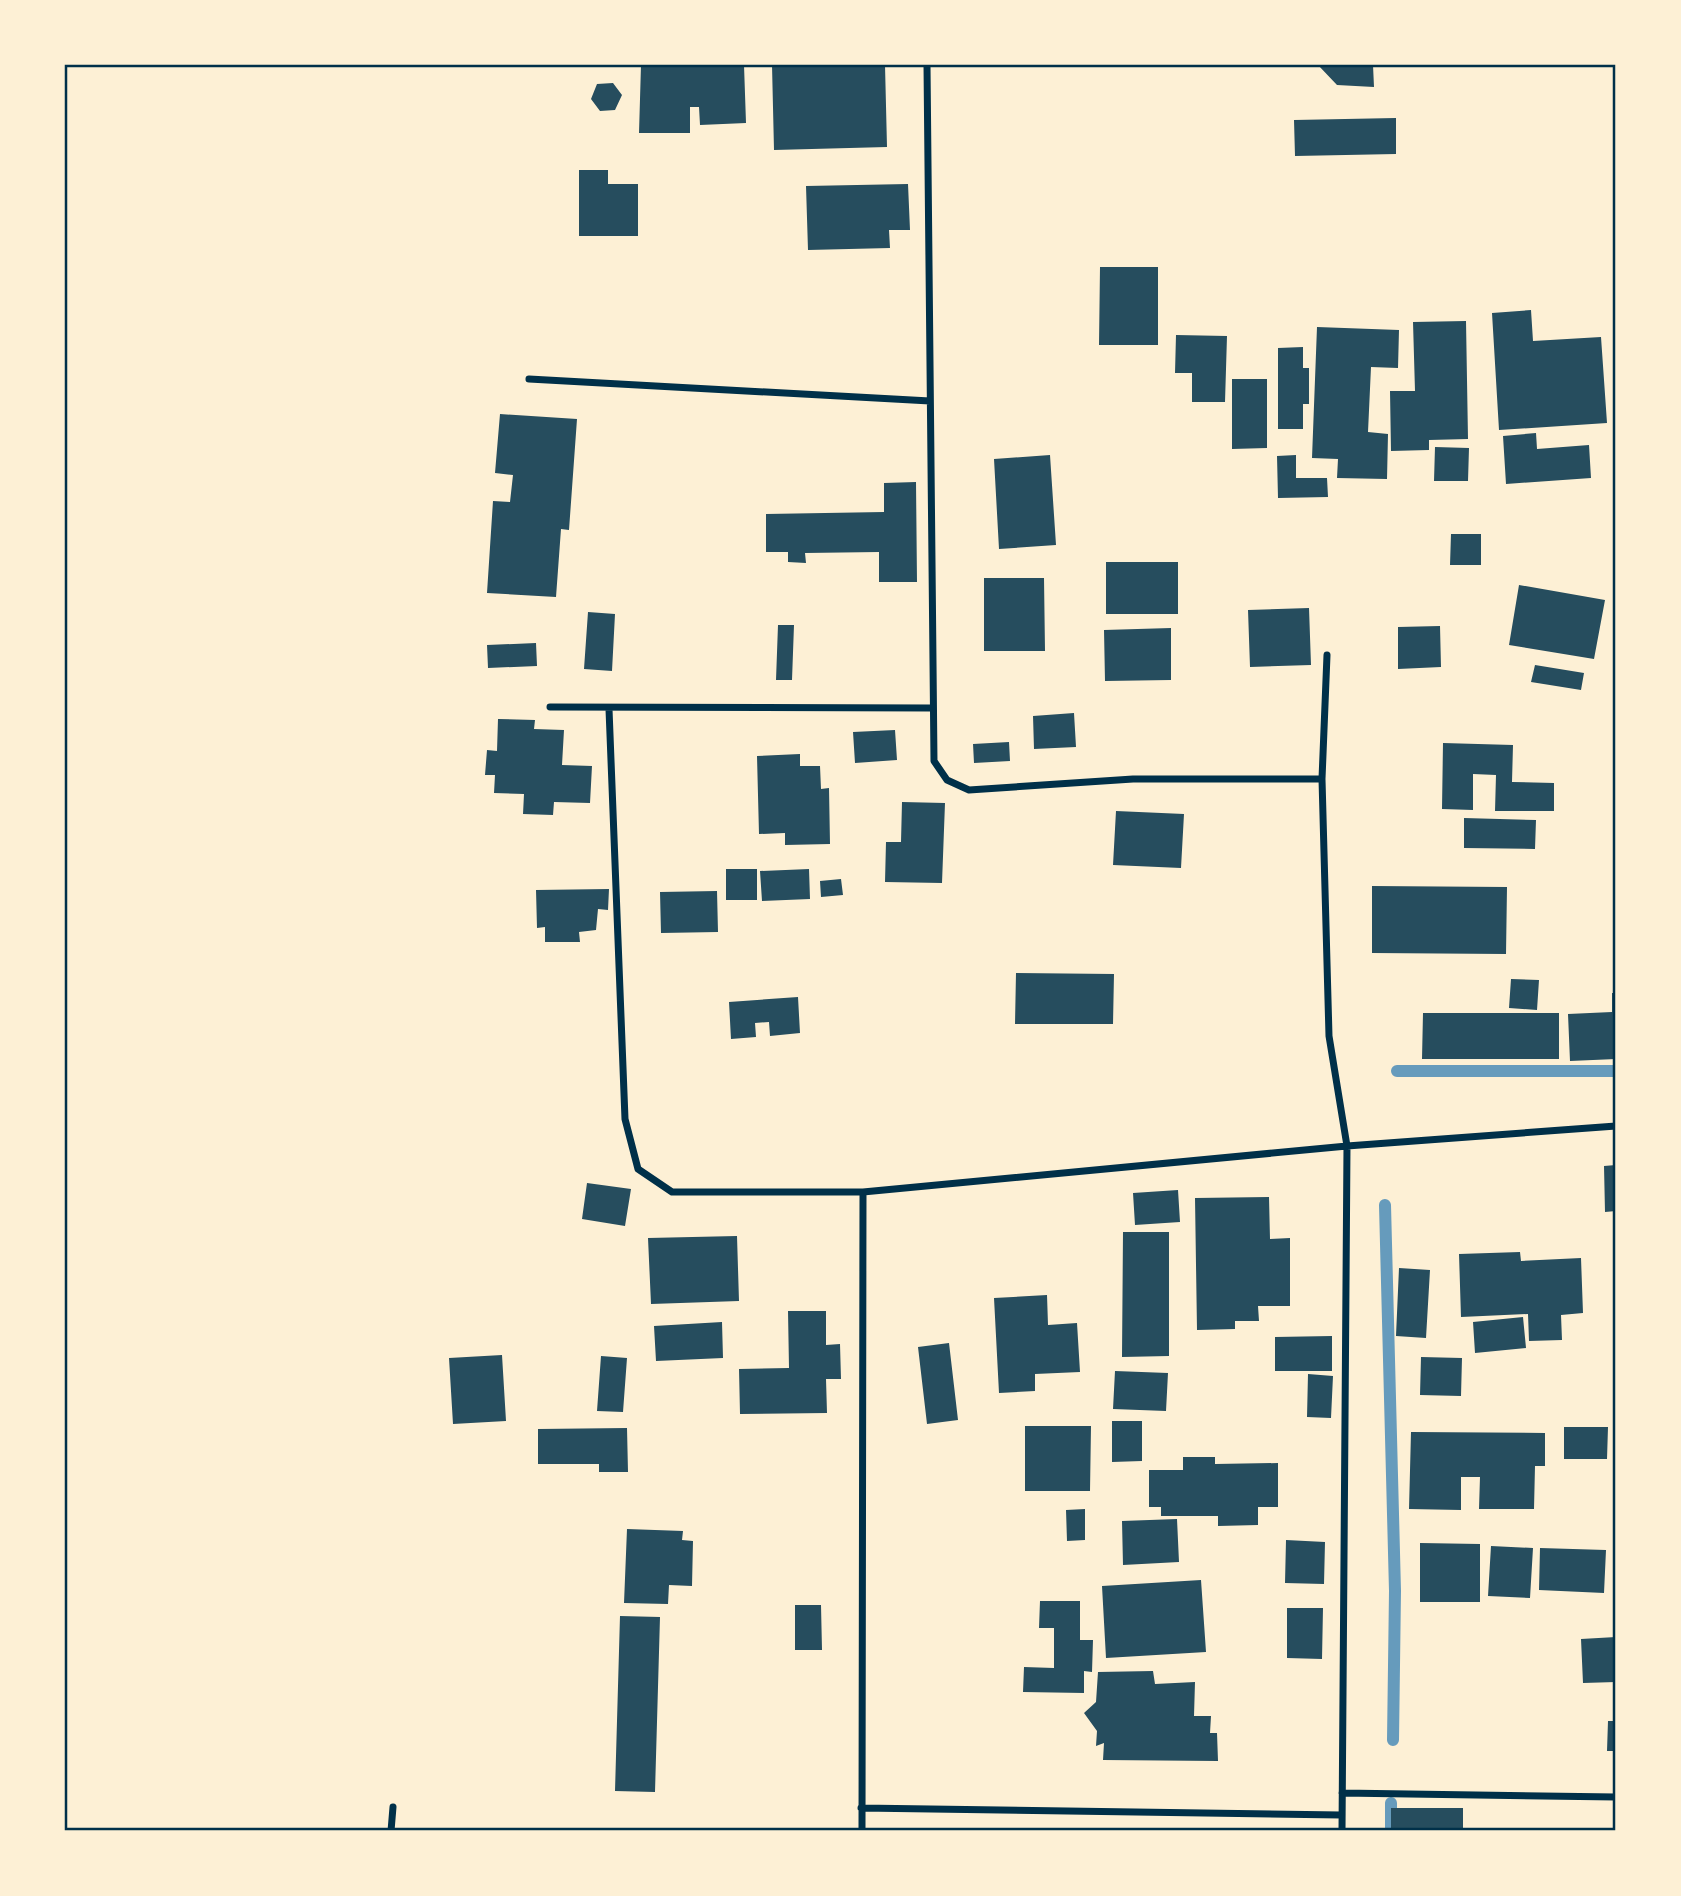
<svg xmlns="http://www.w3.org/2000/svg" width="1681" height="1896" font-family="Signika,sans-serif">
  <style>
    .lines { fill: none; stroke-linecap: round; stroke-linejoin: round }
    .stream { stroke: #669bbc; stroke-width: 12 }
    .building { fill: #264d5e }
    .minor { stroke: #003049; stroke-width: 7 }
    .neatline { fill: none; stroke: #003049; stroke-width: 2.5 }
  </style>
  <rect width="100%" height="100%" fill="#fdf0d5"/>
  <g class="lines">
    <!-- stream -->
    <path class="stream" d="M 1397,1071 L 1616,1071
      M 1385,1205 L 1395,1591 L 1393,1740
      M 1391,1803 L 1391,1831"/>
  </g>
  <!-- building -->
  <path class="building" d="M 641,65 L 744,65 L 746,123 L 700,125 L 699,107 L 690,107 L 690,133 L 639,133 Z
    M 772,65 L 885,65 L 887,147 L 774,150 Z
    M 1318,65 L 1373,65 L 1374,87 L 1337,85 Z
    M 613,83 L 622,95 L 615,110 L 600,111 L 591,99 L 597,84 Z
    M 1396,118 L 1396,154 L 1295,156 L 1294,120 Z
    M 579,170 L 608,170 L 608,184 L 638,184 L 638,236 L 579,236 Z
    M 908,184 L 910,230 L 889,230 L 890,248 L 808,250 L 806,186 Z
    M 1100,267 L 1158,267 L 1158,345 L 1099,345 Z
    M 1531,310 L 1533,341 L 1601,337 L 1607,423 L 1499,430 L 1492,313 Z
    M 1466,321 L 1468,439 L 1429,440 L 1429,450 L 1391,451 L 1390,391 L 1415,391 L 1413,322 Z
    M 1317,327 L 1399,330 L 1398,368 L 1371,367 L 1368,432 L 1388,434 L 1387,479 L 1337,478 L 1338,459 L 1312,458 Z
    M 1176,335 L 1227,336 L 1225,402 L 1192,402 L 1192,373 L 1175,373 Z
    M 1303,347 L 1303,368 L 1309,368 L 1309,404 L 1303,404 L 1303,429 L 1278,429 L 1278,348 Z
    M 1232,379 L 1267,379 L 1267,448 L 1232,449 Z
    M 500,414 L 577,419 L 569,530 L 561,529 L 556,597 L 487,593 L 493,501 L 510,502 L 513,475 L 495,473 Z
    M 1536,433 L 1537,449 L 1589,445 L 1591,478 L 1506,484 L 1503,436 Z
    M 1435,447 L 1469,448 L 1468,481 L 1434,481 Z
    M 1050,455 L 1056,545 L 999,549 L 994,459 Z
    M 1296,455 L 1296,478 L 1327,478 L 1328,497 L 1278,498 L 1277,456 Z
    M 916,482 L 917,582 L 879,582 L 879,552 L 805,553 L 806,563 L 788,562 L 788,552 L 766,552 L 766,514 L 884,512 L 884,483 Z
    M 1451,534 L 1481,534 L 1481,565 L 1450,565 Z
    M 1106,562 L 1178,562 L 1178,614 L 1106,614 Z
    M 984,578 L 1044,578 L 1045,651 L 984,651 Z
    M 1519,585 L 1605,600 L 1594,659 L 1509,645 Z
    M 1309,608 L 1311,665 L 1250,667 L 1248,610 Z
    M 588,612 L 615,614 L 612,671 L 584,669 Z
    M 778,625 L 794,625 L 792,680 L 776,680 Z
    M 1440,626 L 1441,667 L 1398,669 L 1398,627 Z
    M 1171,628 L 1171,680 L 1105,681 L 1104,630 Z
    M 536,643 L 537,666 L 488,668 L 487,645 Z
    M 1535,665 L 1584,673 L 1581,690 L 1531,682 Z
    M 1074,713 L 1076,747 L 1034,749 L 1033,716 Z
    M 498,719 L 535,720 L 534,729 L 564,730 L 562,765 L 592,766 L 590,803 L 554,802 L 553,815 L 523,814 L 524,794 L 494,793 L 495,775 L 485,775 L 487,750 L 497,751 Z
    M 895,730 L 897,760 L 855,763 L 853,732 Z
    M 1009,742 L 1010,761 L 974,763 L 973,744 Z
    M 1443,743 L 1513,745 L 1512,782 L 1554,783 L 1554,811 L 1495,811 L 1496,775 L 1473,774 L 1473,810 L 1442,809 Z
    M 800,754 L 800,766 L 820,766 L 821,789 L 829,788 L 830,844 L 785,845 L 785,833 L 759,834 L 757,756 Z
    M 902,802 L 945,803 L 942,883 L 885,882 L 886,842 L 901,842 Z
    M 1116,811 L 1184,814 L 1181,868 L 1113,865 Z
    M 1464,818 L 1536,820 L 1535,849 L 1464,848 Z
    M 726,869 L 757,869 L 757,900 L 726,900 Z
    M 809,869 L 810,899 L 762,901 L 760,871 Z
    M 841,879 L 843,895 L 821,897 L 820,881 Z
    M 1372,886 L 1507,887 L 1506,954 L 1372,953 Z
    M 609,889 L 608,910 L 598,909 L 596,930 L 579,932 L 580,942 L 545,942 L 545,927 L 537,928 L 536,890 Z
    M 717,891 L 718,932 L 661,933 L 660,892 Z
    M 1016,973 L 1114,974 L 1113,1024 L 1015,1024 Z
    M 1511,979 L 1539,980 L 1537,1010 L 1509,1008 Z
    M 1612,993 L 1616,993 L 1616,1059 L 1570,1061 L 1568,1014 L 1612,1012 Z
    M 798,997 L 800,1033 L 770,1036 L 769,1022 L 755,1023 L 756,1037 L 731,1039 L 729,1002 Z
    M 1423,1013 L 1559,1013 L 1559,1059 L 1422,1059 Z
    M 1616,1165 L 1616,1211 L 1605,1212 L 1604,1166 Z
    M 587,1183 L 631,1189 L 625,1226 L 582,1219 Z
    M 1178,1190 L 1180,1222 L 1135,1225 L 1133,1193 Z
    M 1269,1197 L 1270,1239 L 1290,1238 L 1290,1306 L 1258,1306 L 1259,1321 L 1235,1321 L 1235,1329 L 1197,1330 L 1195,1198 Z
    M 1123,1232 L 1169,1232 L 1169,1356 L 1122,1357 Z
    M 737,1236 L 739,1301 L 651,1304 L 648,1238 Z
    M 1520,1252 L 1521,1261 L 1581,1258 L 1583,1313 L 1561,1315 L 1562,1340 L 1529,1341 L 1528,1314 L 1461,1317 L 1459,1254 Z
    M 1399,1268 L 1430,1270 L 1426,1338 L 1396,1336 Z
    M 1047,1295 L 1048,1325 L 1077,1323 L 1080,1372 L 1035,1374 L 1035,1391 L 999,1393 L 994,1298 Z
    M 788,1311 L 826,1311 L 826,1345 L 840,1344 L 841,1379 L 826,1379 L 827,1413 L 740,1414 L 739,1369 L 789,1368 Z
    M 1523,1317 L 1526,1348 L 1475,1353 L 1473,1322 Z
    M 722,1322 L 723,1358 L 656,1361 L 654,1326 Z
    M 1332,1336 L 1332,1371 L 1275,1371 L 1275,1337 Z
    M 949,1343 L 958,1420 L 927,1424 L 918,1347 Z
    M 502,1355 L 506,1421 L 453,1424 L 449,1358 Z
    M 601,1356 L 627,1358 L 623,1412 L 597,1411 Z
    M 1421,1357 L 1462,1358 L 1461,1396 L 1420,1395 Z
    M 1115,1371 L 1168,1373 L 1166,1411 L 1113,1409 Z
    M 1308,1374 L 1333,1376 L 1331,1418 L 1307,1417 Z
    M 1112,1421 L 1142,1421 L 1142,1461 L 1112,1462 Z
    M 1025,1426 L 1091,1426 L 1090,1491 L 1025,1491 Z
    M 1564,1427 L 1608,1427 L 1607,1459 L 1564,1459 Z
    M 627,1428 L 628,1472 L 599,1472 L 599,1464 L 538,1464 L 538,1429 Z
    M 1411,1432 L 1545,1433 L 1545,1466 L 1535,1466 L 1534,1509 L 1479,1509 L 1480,1477 L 1461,1477 L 1461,1510 L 1409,1509 Z
    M 1183,1457 L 1215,1457 L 1215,1464 L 1278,1463 L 1278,1507 L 1258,1507 L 1258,1525 L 1218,1526 L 1218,1516 L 1161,1516 L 1161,1507 L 1149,1507 L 1149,1470 L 1183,1470 Z
    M 1085,1509 L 1085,1540 L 1067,1541 L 1066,1510 Z
    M 1177,1519 L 1179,1562 L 1123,1565 L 1122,1521 Z
    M 627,1529 L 683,1531 L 682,1540 L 693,1541 L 692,1586 L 669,1585 L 668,1604 L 624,1603 Z
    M 1286,1540 L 1325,1542 L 1324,1584 L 1285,1583 Z
    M 1420,1543 L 1480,1544 L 1480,1602 L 1420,1602 Z
    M 1491,1546 L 1533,1548 L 1530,1598 L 1488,1596 Z
    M 1540,1548 L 1606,1550 L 1604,1593 L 1539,1590 Z
    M 1201,1580 L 1206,1652 L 1106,1658 L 1102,1586 Z
    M 1040,1601 L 1080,1601 L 1080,1640 L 1093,1640 L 1092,1672 L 1084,1671 L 1084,1693 L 1023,1692 L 1024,1667 L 1054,1668 L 1054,1628 L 1039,1628 Z
    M 795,1605 L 821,1605 L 822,1650 L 795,1650 Z
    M 1287,1608 L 1323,1608 L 1322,1659 L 1287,1658 Z
    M 620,1616 L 660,1617 L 655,1792 L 615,1791 Z
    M 1616,1637 L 1616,1682 L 1583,1683 L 1581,1639 Z
    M 1153,1671 L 1155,1684 L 1195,1682 L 1194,1716 L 1211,1716 L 1210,1733 L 1217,1733 L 1218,1761 L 1103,1760 L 1104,1743 L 1096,1746 L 1097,1731 L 1084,1713 L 1096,1702 L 1098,1672 Z
    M 1608,1721 L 1616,1721 L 1616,1751 L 1607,1751 Z
    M 1391,1808 L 1463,1808 L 1463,1831 L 1391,1831 Z"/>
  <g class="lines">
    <!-- minor -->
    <path class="minor" d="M 927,65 L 934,761 L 947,780 L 969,790 L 1133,779 L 1322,779
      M 529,379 L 930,401
      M 1327,655 L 1322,779 L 1329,1036 L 1347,1146 L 1342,1831
      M 550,707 L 932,708
      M 609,709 L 625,1119 L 638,1169 L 672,1192 L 863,1192 L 1347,1146 L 1616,1126
      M 1342,1793 L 1616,1797
      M 861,1808 L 1341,1815
      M 391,1831 L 393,1807
      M 862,1831 L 863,1192"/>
  </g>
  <!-- border -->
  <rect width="1681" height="1896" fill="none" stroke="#fdf0d5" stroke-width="133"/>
  <rect x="66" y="66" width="1548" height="1763" class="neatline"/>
</svg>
